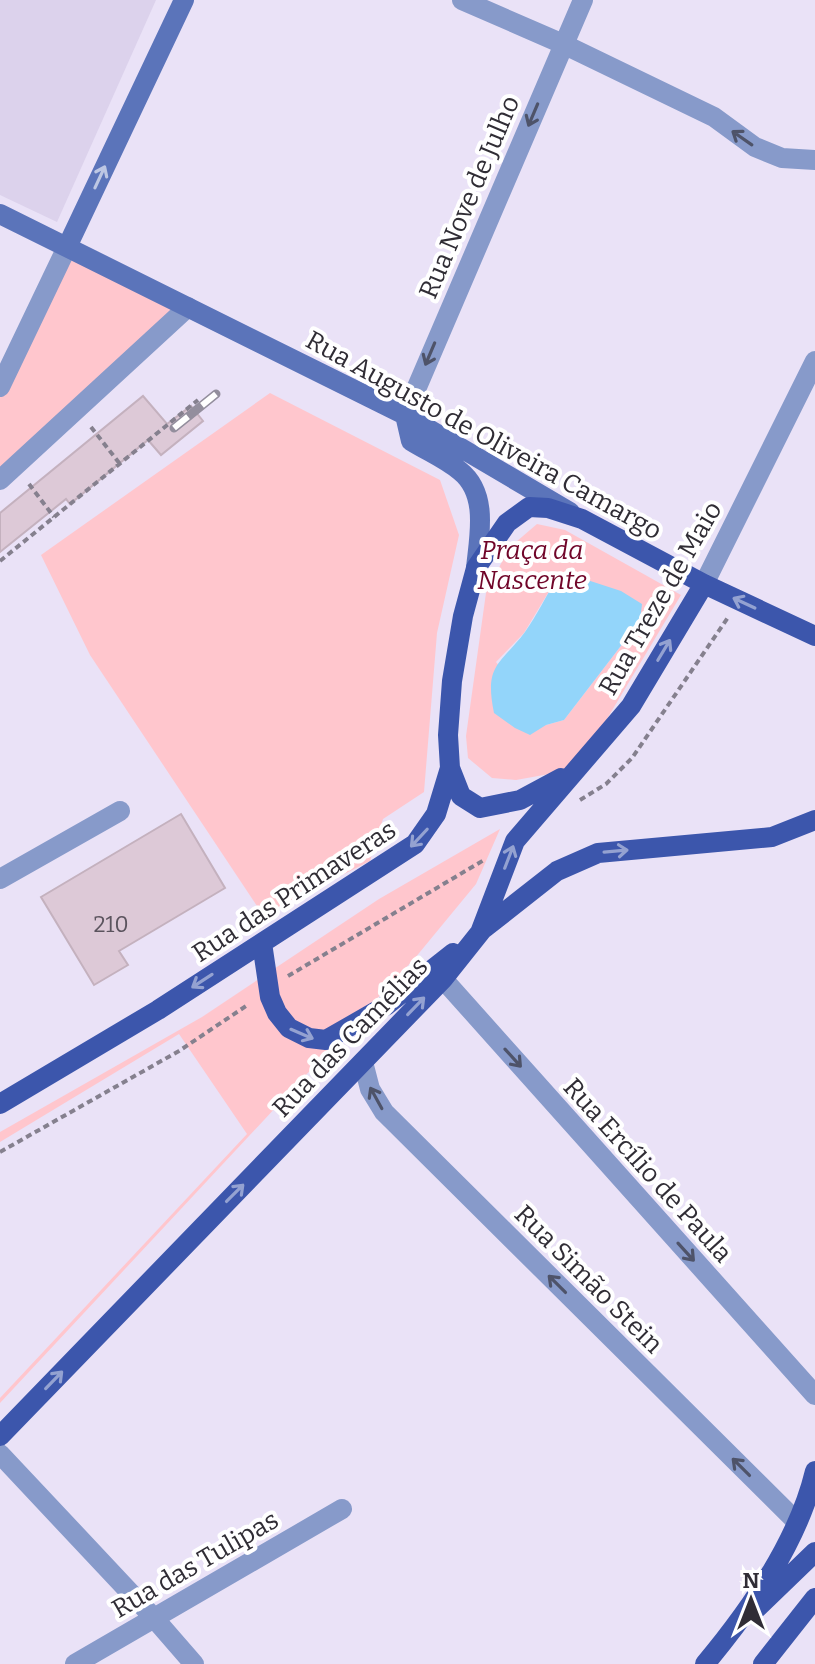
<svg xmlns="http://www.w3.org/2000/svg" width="815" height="1664" font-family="Bitter,serif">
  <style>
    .built { fill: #dcd2ec }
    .green { fill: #ffc6cd; fill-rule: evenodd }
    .water { fill: #93d5fa }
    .building { fill: #ddc9d7; stroke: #c4b1be; stroke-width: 2 }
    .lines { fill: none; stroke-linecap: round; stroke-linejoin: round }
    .path { stroke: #85808e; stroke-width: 4; stroke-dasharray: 6 4; stroke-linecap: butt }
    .street { stroke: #879aca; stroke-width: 20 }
    .secondary { stroke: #5b74ba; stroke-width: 20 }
    .primary { stroke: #3c56ac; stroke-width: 20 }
    .rail-casing { stroke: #938e9d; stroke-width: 9 }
    .rail { stroke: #fff; stroke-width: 6; stroke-dasharray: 18; stroke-linecap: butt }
    .oneway { stroke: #4e5369 }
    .oneway2 { stroke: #bdc7e3 }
    .oneway3 { stroke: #94a2d1 }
    .labels { text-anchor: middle; stroke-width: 8; stroke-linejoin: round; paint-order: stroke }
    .number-label { font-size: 22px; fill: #5b545e }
    .street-label { font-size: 26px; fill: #302d35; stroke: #fff }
    .park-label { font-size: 26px; font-style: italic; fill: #700529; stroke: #fff }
  </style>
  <rect width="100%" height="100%" fill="#eae2f7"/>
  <!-- built -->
  <path class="built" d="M 0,0 L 156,0 L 57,222 L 0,195 Z"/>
  <!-- green -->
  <path class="green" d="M 67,247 L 188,307 L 0,480 L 0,387 Z
    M 270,393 L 440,480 L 459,535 L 437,633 L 424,792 L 383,819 L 370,861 L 263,915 L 90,655 L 41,555 Z
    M 537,524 L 565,530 L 681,595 L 577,769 L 516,780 L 492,778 L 468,758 L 466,736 L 486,593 L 509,548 ZM 557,578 L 640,621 L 564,720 L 546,725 L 496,662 L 524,633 Z
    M 500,829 L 476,884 L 415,958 L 0,1403 L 0,1398 L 247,1134 L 179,1034 L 0,1142 L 0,1132 L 202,1017 L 379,899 Z"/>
  <!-- water -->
  <path class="water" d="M 572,575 L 621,591 L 642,604 L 640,621 L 564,720 L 546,725 L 530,735 L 515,728 L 494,713 C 484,664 500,665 525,632 C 537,615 546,596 557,578 Z"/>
  <!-- building -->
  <path class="building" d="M 143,396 L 167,424 L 191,406 L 203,421 L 161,455 L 148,440 L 70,504 L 66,499 L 0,552 L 0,513 Z
    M 181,814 L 225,888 L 119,951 L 128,965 L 94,985 L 41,897 Z"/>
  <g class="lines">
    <!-- path -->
    <path class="path" d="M 91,427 L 120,464
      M 29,484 L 54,517
      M 0,561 L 198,400
      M 580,800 L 606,784 L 632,758 L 729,616
      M 288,976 L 484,860
      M 0,1152 L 179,1051 L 249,1004"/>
    <!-- street -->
    <path class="street" d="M 462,0 L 563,44 L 714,117 L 755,147 L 782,158 L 815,160
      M 0,387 L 67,247
      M 405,415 L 583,0
      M 0,480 L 188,307
      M 704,584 L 815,361
      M 0,879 L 120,811
      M 443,979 L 815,1395
      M 363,1062 L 370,1089 L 384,1112 L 797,1522
      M 0,1454 L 154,1618 L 194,1664
      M 75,1664 L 342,1509"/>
    <!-- secondary -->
    <path class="secondary" d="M 0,214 L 405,415 L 570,512
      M 67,247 L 184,0
      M 405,415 L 411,441 C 427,451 446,459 460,471 C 489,494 479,537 476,568"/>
    <!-- primary -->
    <path class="primary" d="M 450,768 L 461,796 L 480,808 L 520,800 L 561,778
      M 481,930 L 515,841 L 631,706 L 704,584
      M 262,943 L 270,997 L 277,1013 L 289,1028 L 309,1038 L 326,1040 L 387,1005 L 453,953
      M 0,1104 L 158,1010 L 415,844 L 436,814 L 450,768 L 448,735 L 452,681 L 463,616 L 476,568 L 507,523 L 529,507 L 548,508 L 582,519 L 704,584 L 815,636
      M 0,1436 L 443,979 L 482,930 L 557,871 L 598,853 L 772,837 L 815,820
      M 757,1608 L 815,1552
      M 705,1664 C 751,1609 798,1542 815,1471
      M 763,1664 L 815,1598"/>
    <!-- rail casing -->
    <g class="rail-casing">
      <path id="rail" d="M 174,428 L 216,394"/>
    </g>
    <!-- rail -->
    <use href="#rail" class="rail"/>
  </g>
  <!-- one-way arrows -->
  <defs><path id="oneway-shaft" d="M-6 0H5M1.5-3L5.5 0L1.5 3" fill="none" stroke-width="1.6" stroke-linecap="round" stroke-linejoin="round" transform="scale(2)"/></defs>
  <g class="oneway">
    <use href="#oneway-shaft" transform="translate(533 115) rotate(113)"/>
    <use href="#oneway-shaft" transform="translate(742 138) rotate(-145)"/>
    <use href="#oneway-shaft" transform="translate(430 354) rotate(113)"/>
    <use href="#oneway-shaft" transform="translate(513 1058) rotate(48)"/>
    <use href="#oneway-shaft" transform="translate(376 1098) rotate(-119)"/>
    <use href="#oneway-shaft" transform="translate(686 1252) rotate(48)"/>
    <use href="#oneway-shaft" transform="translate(557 1284) rotate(-135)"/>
    <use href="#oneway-shaft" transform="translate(741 1467) rotate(-135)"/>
  </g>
  <use class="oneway2" href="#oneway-shaft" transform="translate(100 177) rotate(-65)"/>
  <g class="oneway3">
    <use href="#oneway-shaft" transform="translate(744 603) rotate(-155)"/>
    <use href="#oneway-shaft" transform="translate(664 650) rotate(-59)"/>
    <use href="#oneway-shaft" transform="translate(419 838) rotate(133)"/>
    <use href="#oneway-shaft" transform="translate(616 851) rotate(-5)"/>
    <use href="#oneway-shaft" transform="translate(509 857) rotate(-69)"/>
    <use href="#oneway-shaft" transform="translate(202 981) rotate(147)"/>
    <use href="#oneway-shaft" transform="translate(416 1006) rotate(-46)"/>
    <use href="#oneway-shaft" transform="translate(302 1034) rotate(23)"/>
    <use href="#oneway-shaft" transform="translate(235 1193) rotate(-45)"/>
    <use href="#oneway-shaft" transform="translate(54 1380) rotate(-46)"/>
  </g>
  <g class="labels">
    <!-- number labels -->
    <g class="number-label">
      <text x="111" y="932">210</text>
    </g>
    <!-- street labels -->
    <g class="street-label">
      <text transform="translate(469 197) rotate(-67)" y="9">Rua Nove de Julho</text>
      <text transform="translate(484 435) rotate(29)" y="9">Rua Augusto de Oliveira Camargo</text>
      <text transform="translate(660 598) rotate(-60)" y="9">Rua Treze de Maio</text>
      <text transform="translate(294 891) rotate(-33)" y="9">Rua das Primaveras</text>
      <text transform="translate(350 1037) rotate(-46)" y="9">Rua das Camélias</text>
      <text transform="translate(648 1170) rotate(48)" y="9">Rua Ercílio de Paula</text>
      <text transform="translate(589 1279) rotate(45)" y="9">Rua Simão Stein</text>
      <text transform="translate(195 1564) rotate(-30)" y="9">Rua das Tulipas</text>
    </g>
    <!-- park labels -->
    <g class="park-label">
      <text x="532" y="559">Praça da<tspan x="532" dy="30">Nascente</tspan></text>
    </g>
  </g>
  <!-- north arrow -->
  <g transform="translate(751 1600)" stroke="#ffffff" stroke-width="6" paint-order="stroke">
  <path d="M0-6L14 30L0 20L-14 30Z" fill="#302d35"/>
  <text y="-12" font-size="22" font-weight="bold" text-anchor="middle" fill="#302d35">N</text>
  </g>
</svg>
